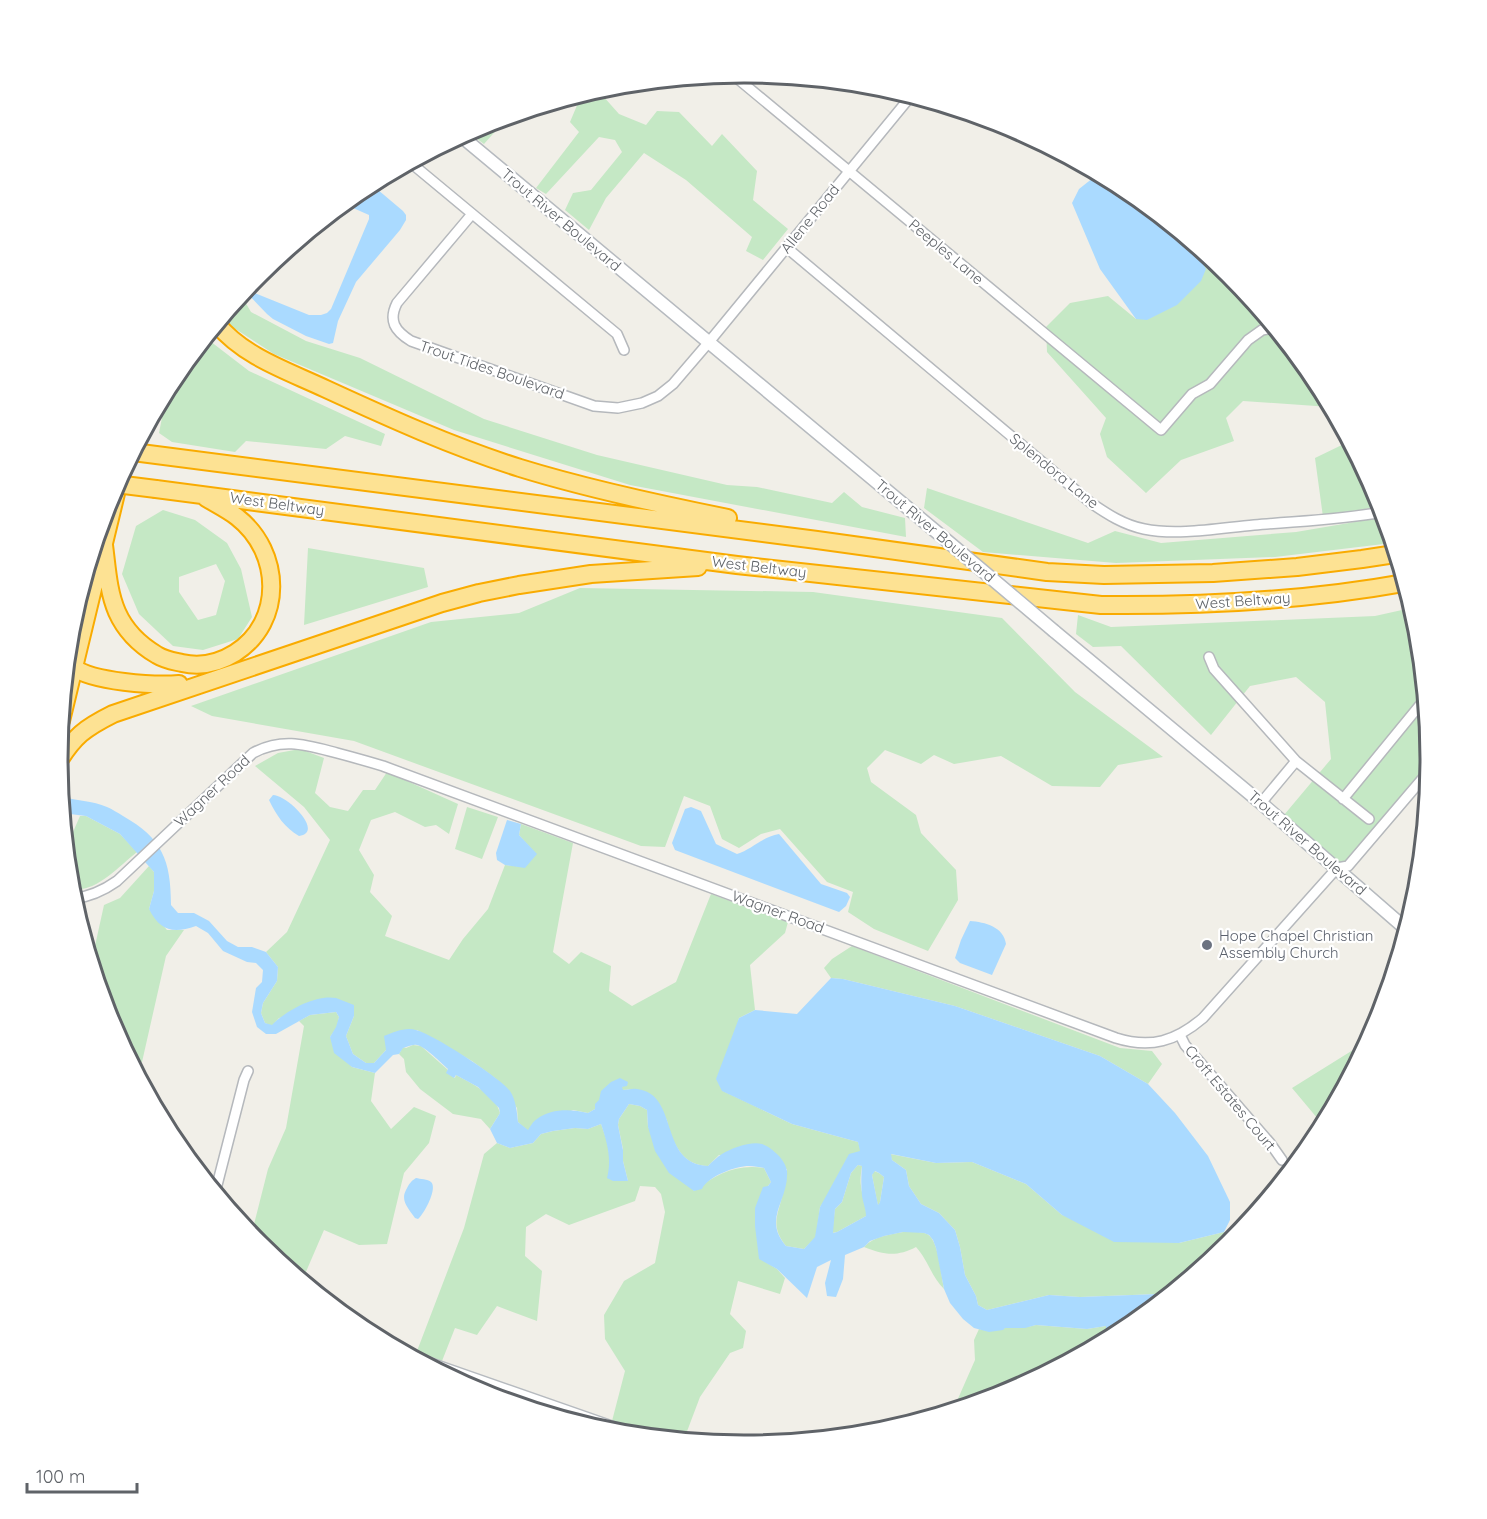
<svg xmlns="http://www.w3.org/2000/svg" width="1487" height="1519" font-family="Quicksand,sans-serif">
  <style>
    .green { fill: #c5e8c5; fill-rule: evenodd }
    .water { fill: #aadaff; fill-rule: evenodd }
    .lines { fill: none; stroke-linecap: round; stroke-linejoin: round }
    .street-casing { stroke: #b5b8bc; stroke-width: 12 }
    .secondary-casing { stroke: #b6babf; stroke-width: 15 }
    .highway-casing { stroke: #f9ab00; stroke-width: 20 }
    .street { stroke: #fff; stroke-width: 9 }
    .secondary { stroke: #fff; stroke-width: 12 }
    .highway { stroke: #fde293; stroke-width: 16 }
    .secondary-bridge-casing { stroke: #b6babf; stroke-width: 15; stroke-linecap: butt }
    .highway-bridge-casing { stroke: #f9ab00; stroke-width: 20; stroke-linecap: butt }
    .secondary-bridge { stroke: #fff; stroke-width: 12 }
    .highway-bridge { stroke: #fde293; stroke-width: 16 }
    .worship-dot { fill: #6b7280; stroke: #fff; stroke-width: 2 }
    .labels { text-anchor: middle; stroke-width: 4.5; stroke-linejoin: round; paint-order: stroke }
    .street-label { font-size: 15px; fill: #5f6368; stroke: #fff }
    .worship-label { font-size: 15px; fill: #5b616d; stroke: #fff; text-anchor: start }
    .rim { fill: none; stroke: #5f6368; stroke-width: 3 }
  </style>
  <rect width="100%" height="100%" fill="#f1efe8"/>
  <!-- green -->
  <path class="green" d="M 608,87 L 603,96 L 619,114 L 646,125 L 657,111 L 679,112 L 712,146 L 722,134 L 757,171 L 753,200 L 788,229 L 763,260 L 746,251 L 752,237 L 686,180 L 644,153 L 606,198 L 589,230 L 565,210 L 573,193 L 591,190 L 622,152 L 615,140 L 599,137 L 546,194 L 536,188 L 579,132 L 570,122 L 578,103 L 572,97 Z
    M 508,117 L 484,144 L 469,133 L 481,125 Z
    M 1166,222 L 1229,274 L 1314,378 L 1330,407 L 1243,401 L 1226,418 L 1234,441 L 1181,460 L 1146,493 L 1107,457 L 1100,434 L 1106,418 L 1047,352 L 1046,327 L 1070,303 L 1108,296 L 1136,319 L 1200,259 L 1184,247 Z
    M 241,295 L 251,312 L 306,341 L 360,358 L 484,419 L 597,455 L 727,485 L 757,487 L 832,503 L 844,492 L 862,507 L 905,518 L 906,537 L 630,485 L 454,430 L 274,354 L 231,326 L 225,314 Z
    M 206,338 L 249,371 L 385,434 L 381,446 L 345,436 L 326,449 L 246,441 L 235,452 L 172,442 L 159,433 L 168,387 L 173,378 Z
    M 1348,442 L 1378,497 L 1380,506 L 1323,517 L 1315,458 Z
    M 927,488 L 1088,543 L 1115,531 L 1161,543 L 1296,532 L 1384,517 L 1392,543 L 1275,557 L 1116,563 L 983,552 L 924,508 Z
    M 163,510 L 195,520 L 227,543 L 241,569 L 252,617 L 238,639 L 203,650 L 173,646 L 139,614 L 122,574 L 136,526 ZM 216,564 L 225,581 L 216,615 L 198,620 L 179,592 L 179,577 Z
    M 308,548 L 424,568 L 428,587 L 304,625 Z
    M 580,588 L 813,592 L 1002,618 L 1075,692 L 1163,757 L 1118,765 L 1100,787 L 1052,786 L 1001,756 L 954,764 L 934,755 L 921,764 L 885,750 L 867,768 L 871,782 L 916,815 L 921,833 L 956,870 L 958,900 L 928,951 L 874,929 L 848,912 L 853,892 L 827,882 L 780,829 L 761,834 L 739,848 L 722,839 L 710,806 L 684,796 L 665,847 L 641,846 L 354,741 L 212,716 L 191,706 L 431,622 L 519,613 Z
    M 1411,608 L 1417,626 L 1430,760 L 1428,776 L 1348,871 L 1284,815 L 1331,759 L 1325,702 L 1296,677 L 1250,686 L 1211,735 L 1121,646 L 1093,647 L 1076,634 L 1078,615 L 1111,627 L 1375,616 Z
    M 300,749 L 324,758 L 315,793 L 330,807 L 348,811 L 363,790 L 375,790 L 387,772 L 458,804 L 449,834 L 436,825 L 425,827 L 395,812 L 371,820 L 359,850 L 374,875 L 370,892 L 392,916 L 385,936 L 449,960 L 463,939 L 488,909 L 505,865 L 525,867 L 536,854 L 519,835 L 521,824 L 573,843 L 553,952 L 569,964 L 581,952 L 611,966 L 609,991 L 632,1006 L 676,982 L 711,894 L 788,922 L 785,933 L 750,965 L 755,1010 L 739,1018 L 723,1091 L 792,1124 L 858,1142 L 861,1151 L 820,1207 L 816,1237 L 804,1249 L 786,1246 C 768,1224 780,1212 784,1188 C 786,1182 786,1176 787,1169 L 719,1155 L 708,1166 C 686,1165 678,1152 670,1133 C 668,1127 668,1120 664,1115 C 657,1105 645,1097 636,1089 L 622,1090 L 622,1087 L 628,1082 L 599,1101 L 595,1109 L 588,1113 L 573,1110 L 528,1131 L 518,1122 L 517,1108 L 495,1078 L 472,1061 L 417,1030 L 386,1050 L 374,1063 L 366,1063 L 353,1054 L 346,1036 L 354,1016 L 354,1005 L 279,1018 L 272,1026 L 265,1023 L 261,1013 L 263,1003 L 277,981 L 278,967 L 266,952 L 287,932 L 330,840 L 304,807 L 255,766 L 278,753 Z
    M 467,807 L 498,817 L 482,859 L 455,849 Z
    M 80,816 L 86,816 L 120,834 L 137,852 C 118,867 95,894 70,889 L 66,848 Z
    M 149,866 L 154,872 L 154,891 L 149,909 L 167,930 L 184,930 L 166,956 L 142,1062 L 130,1061 L 109,1022 L 90,959 L 93,955 L 104,905 L 120,898 Z
    M 852,946 L 1120,1048 L 1152,1051 L 1162,1064 L 1148,1084 L 1100,1056 L 955,1006 L 843,979 L 831,978 L 824,968 L 832,959 Z
    M 336,1012 L 339,1017 L 337,1027 L 330,1037 L 352,1067 L 375,1073 L 371,1101 L 391,1129 L 414,1107 L 436,1116 L 429,1143 L 404,1173 L 387,1244 L 359,1245 L 324,1230 L 302,1281 L 258,1245 L 251,1236 L 268,1169 L 286,1128 L 304,1026 L 299,1021 L 310,1015 Z
    M 413,1045 L 421,1046 L 448,1070 L 447,1073 L 455,1078 L 456,1075 C 471,1083 496,1095 500,1113 L 490,1129 L 481,1119 L 453,1114 L 420,1089 L 406,1072 L 404,1059 L 399,1054 L 403,1047 L 406,1048 Z
    M 1353,1050 L 1360,1055 L 1323,1125 L 1292,1088 Z
    M 629,1104 L 640,1106 L 647,1110 L 648,1127 L 694,1191 C 717,1174 735,1164 764,1168 L 771,1182 L 768,1186 L 759,1258 L 777,1269 L 785,1278 L 780,1294 L 738,1281 L 730,1314 L 746,1331 L 743,1348 L 730,1353 L 700,1397 L 686,1434 L 698,1442 L 658,1438 L 612,1421 L 625,1371 L 605,1339 L 604,1315 L 624,1281 L 655,1263 L 665,1212 L 661,1194 L 655,1187 L 640,1186 L 635,1201 L 569,1225 L 546,1214 L 526,1227 L 525,1256 L 542,1271 L 537,1321 L 497,1306 L 477,1335 L 455,1328 L 442,1361 L 417,1351 L 464,1228 L 484,1154 L 497,1143 L 510,1148 L 533,1143 L 541,1134 L 553,1131 L 575,1128 L 588,1129 L 601,1124 L 607,1141 L 611,1165 L 628,1181 L 623,1161 L 623,1149 L 618,1125 L 619,1119 Z
    M 890,1154 L 936,1163 L 972,1162 L 1026,1184 L 1062,1215 L 1179,1243 L 1224,1232 L 1237,1234 L 1229,1245 L 1167,1295 L 1158,1294 L 1080,1297 L 1049,1295 L 987,1310 L 978,1305 L 976,1296 L 965,1275 L 960,1247 L 955,1230 L 939,1213 L 921,1204 L 909,1186 L 906,1170 L 892,1160 Z
    M 858,1165 L 862,1166 C 861,1173 860,1180 861,1186 C 862,1196 867,1207 866,1216 L 837,1232 L 832,1233 L 835,1209 L 842,1202 L 851,1173 Z
    M 874,1171 L 879,1173 L 884,1177 L 880,1202 L 878,1206 L 872,1175 Z
    M 903,1232 C 910,1232 920,1231 927,1234 C 939,1240 941,1276 944,1289 C 931,1276 928,1260 916,1247 C 897,1257 884,1255 864,1247 C 874,1236 889,1235 903,1232 Z
    M 1036,1325 L 1087,1329 L 1106,1326 L 1106,1334 L 1102,1342 L 1006,1394 L 953,1410 L 975,1360 L 974,1340 L 979,1329 C 991,1332 993,1330 1005,1328 C 1016,1327 1025,1328 1036,1325 Z"/>
  <!-- water -->
  <path class="water" d="M 1098,174 L 1125,189 L 1166,222 L 1184,247 L 1200,259 L 1206,269 L 1201,281 L 1177,305 L 1147,320 L 1136,319 L 1100,269 L 1072,203 L 1079,189 Z
    M 371,184 L 403,211 L 406,215 L 406,220 L 400,230 L 356,282 L 338,321 L 333,343 L 329,344 L 306,336 L 273,319 L 267,314 L 246,292 L 247,290 L 309,315 L 321,315 L 327,313 L 331,309 L 369,219 L 369,215 L 344,204 L 362,189 Z
    M 273,795 C 287,795 325,832 299,836 C 285,828 276,815 269,800 Z
    M 61,797 C 75,800 93,801 107,807 C 112,809 118,813 123,816 C 162,838 171,860 171,905 L 178,913 L 194,913 L 209,921 L 227,941 L 238,947 L 252,947 L 266,952 L 278,967 L 277,981 L 263,1003 L 261,1013 L 265,1023 L 272,1025 C 285,1011 316,994 336,998 C 342,1000 348,1003 354,1005 L 354,1016 L 346,1036 L 353,1054 L 366,1063 L 374,1063 L 386,1050 L 384,1036 C 395,1032 405,1027 416,1030 C 431,1033 501,1078 510,1091 C 516,1100 517,1112 518,1122 L 528,1130 C 530,1127 533,1121 537,1119 C 551,1108 572,1109 588,1113 L 595,1109 L 595,1104 L 599,1100 L 601,1091 L 611,1082 L 620,1078 L 628,1082 L 627,1086 L 622,1087 L 623,1090 C 627,1090 632,1088 637,1089 C 680,1094 658,1164 708,1166 C 712,1162 717,1157 722,1154 C 732,1148 751,1141 762,1144 C 768,1146 774,1151 778,1155 C 782,1159 786,1165 787,1171 C 789,1201 762,1218 786,1246 L 804,1249 L 815,1237 L 820,1207 L 849,1154 L 860,1151 L 858,1142 L 792,1124 L 722,1091 L 716,1079 L 739,1018 L 755,1010 L 797,1014 L 831,978 L 843,979 L 955,1006 L 1100,1056 L 1148,1084 L 1175,1113 L 1208,1156 L 1230,1202 L 1230,1220 L 1224,1232 L 1179,1243 L 1114,1242 L 1062,1215 L 1026,1184 L 972,1162 L 936,1163 L 891,1154 L 892,1160 L 906,1170 L 909,1186 L 921,1204 L 939,1213 L 955,1230 L 960,1247 L 965,1275 L 976,1296 L 978,1305 L 987,1310 L 1049,1295 L 1080,1297 L 1158,1294 L 1167,1295 L 1133,1324 L 1123,1325 L 1121,1332 L 1102,1342 L 1106,1334 L 1106,1326 L 1087,1329 L 1036,1325 L 1025,1328 L 1005,1328 L 1003,1330 L 989,1332 L 974,1328 L 963,1319 L 950,1303 L 944,1289 L 936,1248 L 933,1240 L 929,1235 L 924,1233 L 903,1232 L 884,1236 L 870,1241 L 864,1247 L 845,1255 L 843,1279 L 836,1297 L 827,1296 L 825,1283 L 831,1260 L 817,1267 L 807,1298 L 777,1269 L 759,1259 L 755,1226 L 755,1208 L 763,1187 L 768,1186 L 771,1182 L 764,1168 C 759,1167 754,1166 749,1166 C 736,1166 708,1176 702,1189 L 694,1191 L 669,1173 L 655,1151 L 648,1127 L 647,1110 L 640,1106 L 629,1104 L 619,1119 L 618,1125 L 623,1150 L 623,1161 L 628,1181 L 613,1181 L 607,1178 C 612,1159 607,1142 601,1124 L 588,1129 L 575,1128 L 553,1131 L 541,1134 L 533,1143 L 510,1148 L 497,1143 L 490,1129 L 500,1113 L 499,1108 L 478,1087 L 456,1075 L 454,1078 L 446,1073 L 448,1069 C 441,1063 426,1047 417,1045 C 412,1044 408,1047 403,1048 L 399,1054 L 393,1055 L 375,1073 L 352,1067 L 334,1053 L 330,1037 L 336,1027 L 339,1017 L 336,1012 L 310,1015 L 276,1034 L 266,1034 L 257,1027 L 252,1012 L 256,988 L 262,982 L 263,970 L 256,963 L 247,962 L 223,951 L 208,933 L 196,926 C 173,934 160,931 149,909 L 154,891 L 154,872 L 120,834 L 86,816 L 62,813 ZM 858,1165 L 862,1166 C 861,1176 861,1186 862,1196 C 863,1203 866,1209 866,1216 L 837,1232 L 833,1233 L 835,1209 L 842,1202 L 851,1173 ZM 875,1171 L 879,1173 L 884,1177 L 880,1202 L 878,1205 L 872,1175 Z
    M 691,807 L 701,811 L 716,844 L 737,854 C 752,849 764,836 779,834 L 821,884 L 847,893 L 850,897 L 846,906 L 839,912 L 675,850 L 672,843 L 685,809 Z
    M 507,820 L 521,824 L 519,835 L 537,854 L 525,868 L 505,865 L 497,860 L 496,853 Z
    M 970,921 C 985,922 1004,927 1006,944 L 992,975 L 960,963 L 955,958 L 961,940 Z
    M 416,1178 C 420,1179 428,1179 431,1182 C 438,1188 424,1214 418,1219 L 415,1218 C 409,1209 400,1201 406,1190 C 409,1184 411,1181 416,1178 Z"/>
  <g class="lines">
    <!-- street casing -->
    <g class="street-casing">
      <path id="street" d="M 732,74 L 1161,430 L 1192,394 L 1210,384 L 1248,340 L 1262,330 L 1273,328
        M 411,163 L 617,334 L 624,350
        M 472,214 L 397,303 C 388,321 395,331 411,341 L 594,406 L 618,408 L 642,403 L 658,396 L 673,384 L 709,342 L 911,96
        M 787,248 L 1091,503 C 1107,514 1124,525 1144,529 C 1178,536 1220,528 1254,525 C 1297,521 1340,520 1382,512
        M 1209,657 L 1214,669 L 1296,761 L 1369,819
        M 1343,799 L 1424,700
        M 1261,803 L 1296,761
        M 72,899 C 89,897 103,891 117,881 L 253,753 C 283,737 306,745 337,753 C 352,757 367,761 383,766 L 1116,1038 C 1151,1049 1176,1041 1203,1018 L 1337,868 L 1348,866 L 1429,771
        M 1180,1035 L 1185,1045 L 1270,1143 L 1282,1160
        M 215,1193 L 244,1080 L 248,1071
        M 488,1394 L 488,1396"/>
    </g>
    <!-- secondary casing -->
    <g class="secondary-casing">
      <path id="secondary" d="M 461,136 L 939,534
        M 1054,631 L 1261,803 L 1406,929
        M 415,1359 L 633,1435"/>
    </g>
    <!-- highway casing -->
    <g class="highway-casing">
      <path id="highway" d="M 217,324 C 244,357 288,371 326,389 C 389,418 453,447 520,468 C 588,489 658,504 728,518
        M 133,452 L 817,540 L 1047,572 L 1104,575 L 1213,573 L 1297,567 L 1362,559 L 1395,554
        M 156,489 L 737,565 L 1101,605 C 1202,606 1304,601 1404,583
        M 104,545 C 107,568 108,591 117,612 C 125,630 140,645 157,655 C 165,660 173,661 182,663 C 200,667 219,663 235,653 C 284,622 282,552 237,517 C 228,510 216,504 206,498
        M 67,660 C 68,661 73,666 73,667 C 92,682 155,686 179,684
        M 61,721 L 120,477
        M 57,764 C 74,736 85,728 113,714 L 442,603 L 479,593 L 519,585 L 591,574 L 698,567"/>
    </g>
    <!-- street -->
    <use href="#street" class="street"/>
    <!-- secondary -->
    <use href="#secondary" class="secondary"/>
    <!-- highway -->
    <use href="#highway" class="highway"/>
    <!-- secondary-bridge casing -->
    <g class="secondary-bridge-casing">
      <path id="secondary-bridge" d="M 939,534 L 1054,631"/>
    </g>
    <!-- highway-bridge casing -->
    <g class="highway-bridge-casing">
      <path id="highway-bridge" d="M 116,484 L 156,489"/>
    </g>
    <!-- secondary-bridge -->
    <use href="#secondary-bridge" class="secondary-bridge"/>
    <!-- highway-bridge -->
    <use href="#highway-bridge" class="highway-bridge"/>
  </g>
  <!-- markers -->
  <circle class="worship-dot" cx="1207" cy="945" r="6"/>
  <g class="labels">
    <!-- street labels -->
    <g class="street-label">
      <text transform="translate(810 219) rotate(-51)" y="5">Allene Road</text>
      <text transform="translate(561 220) rotate(40)" y="5">Trout River Boulevard</text>
      <text transform="translate(946 252) rotate(40)" y="5">Peeples Lane</text>
      <text transform="translate(492 370) rotate(19)" y="5">Trout Tides Boulevard</text>
      <text transform="translate(1054 471) rotate(39)" y="5">Splendora Lane</text>
      <text transform="translate(277 504) rotate(8)" y="5">West Beltway</text>
      <text transform="translate(935 531) rotate(40)" y="5">Trout River Boulevard</text>
      <text transform="translate(759 567) rotate(7)" y="5">West Beltway</text>
      <text transform="translate(1243 601) rotate(-4)" y="5">West Beltway</text>
      <text transform="translate(212 791) rotate(-43)" y="5">Wagner Road</text>
      <text transform="translate(1307 843) rotate(41)" y="5">Trout River Boulevard</text>
      <text transform="translate(778 912) rotate(20)" y="5">Wagner Road</text>
      <text transform="translate(1230 1098) rotate(50)" y="5">Croft Estates Court</text>
    </g>
    <!-- worship labels -->
    <g class="worship-label">
      <text x="1219" y="941">Hope Chapel Christian<tspan x="1219" dy="17">Assembly Church</tspan></text>
    </g>
  </g>
  <!-- crop -->
  <path d="M0 0H1487V1519H0ZM68 759a676 676 0 1 1 1352 0a676 676 0 1 1-1352 0Z" fill="#fff" fill-rule="evenodd"/>
  <path class="rim" d="M68 759a676 676 0 1 1 1352 0a676 676 0 1 1-1352 0Z"/>
  <!-- scale -->
  <path d="M27 1483v9h110v-9" fill="none" stroke="#5f6368" stroke-width="3"/>
  <text x="36" y="1483" font-size="18" fill="#5f6368" stroke="#ffffff" stroke-width="4.5" paint-order="stroke">100 m</text>
</svg>
